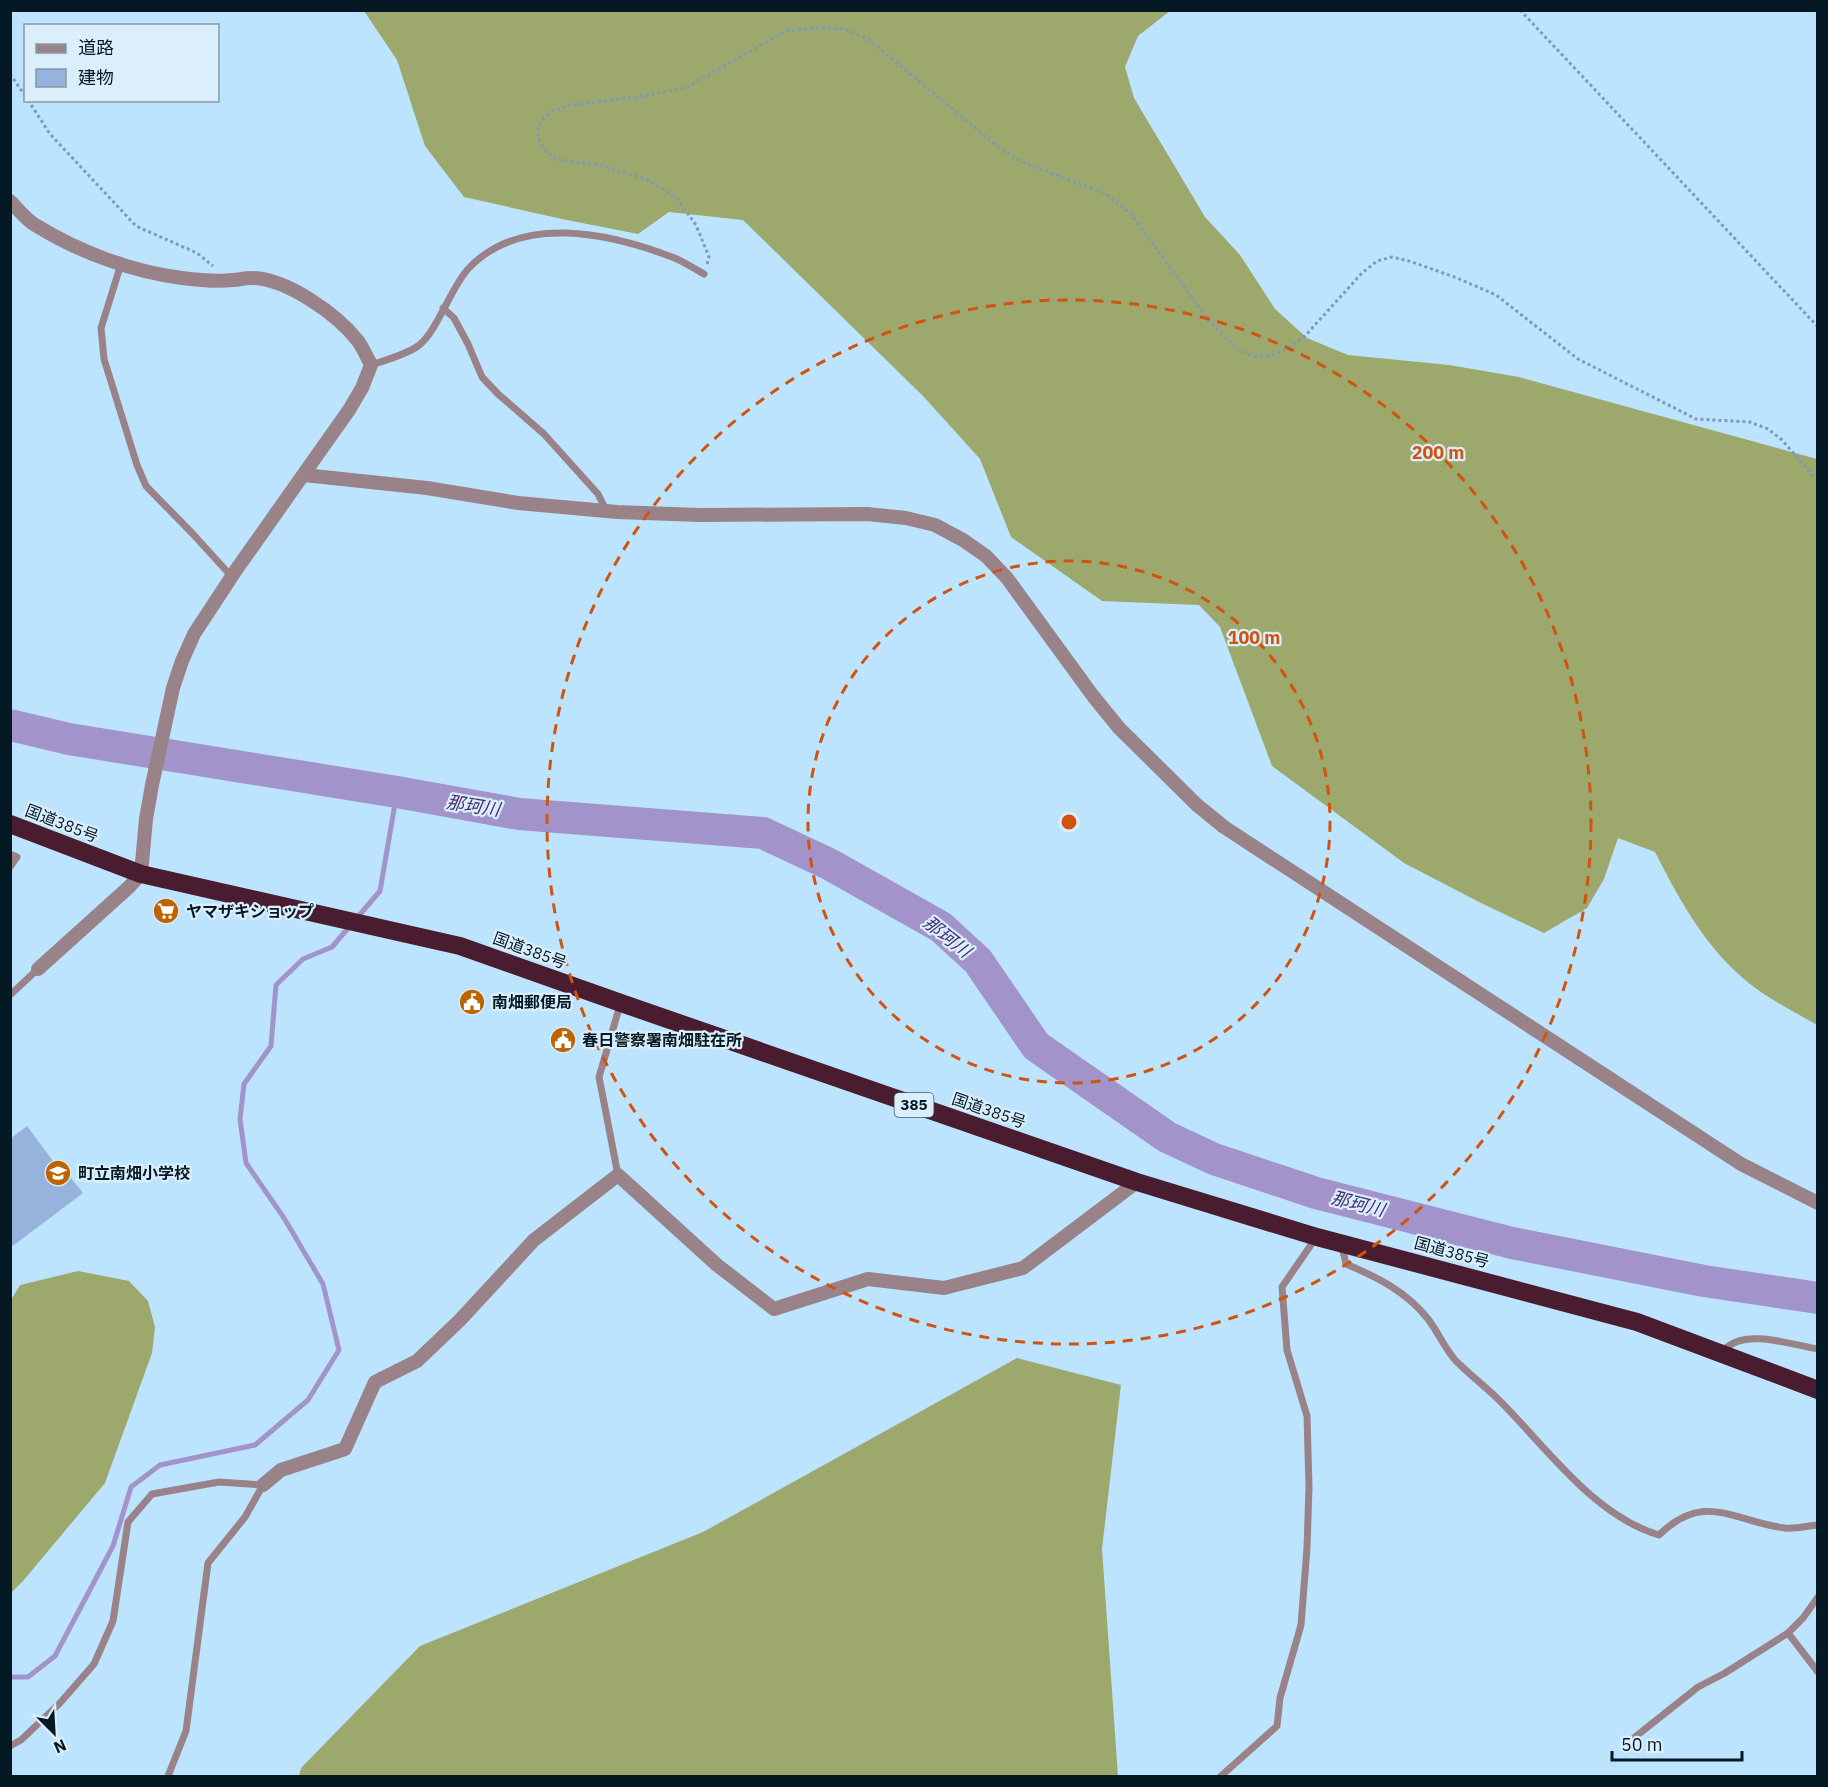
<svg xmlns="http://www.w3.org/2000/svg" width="1828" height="1787" font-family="'IBM Plex Sans','Noto Sans JP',sans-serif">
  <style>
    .forest { fill: #9da86d }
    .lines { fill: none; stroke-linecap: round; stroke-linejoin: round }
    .stream { stroke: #a293ca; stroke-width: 5 }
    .river { stroke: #a293ca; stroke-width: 32 }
    .building { fill: #95b3dd }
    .path { stroke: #7b9cb1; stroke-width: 3; stroke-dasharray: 3 3; stroke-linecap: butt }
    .lane { stroke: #9a8289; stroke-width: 7 }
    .street { stroke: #9a8289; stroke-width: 14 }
    .highway { stroke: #491d2f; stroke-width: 18 }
    .ring { fill: none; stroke: #d1530e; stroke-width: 3; stroke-dasharray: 10 8 }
    .labels { text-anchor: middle; stroke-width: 4.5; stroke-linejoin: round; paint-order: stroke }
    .shield { fill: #daeefc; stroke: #455965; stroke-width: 1.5 }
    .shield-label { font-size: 15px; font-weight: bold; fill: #051924 }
    .street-label { font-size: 16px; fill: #051924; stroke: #daeefc }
    .poi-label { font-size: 16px; font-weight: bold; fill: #051924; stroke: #daeefc; text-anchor: start }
    .water-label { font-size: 18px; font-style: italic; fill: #462e71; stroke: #daeefc }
    .centre { fill: #d1530e; stroke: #daeefc; stroke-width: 3 }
    .ring-label { font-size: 18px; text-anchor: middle; font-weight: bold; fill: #d1530e; stroke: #daeefc; stroke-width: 4.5; stroke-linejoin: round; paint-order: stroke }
  </style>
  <rect width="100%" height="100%" fill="#bce4ff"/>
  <!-- forest -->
  <path class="forest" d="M 364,11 L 1170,11 L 1138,36 L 1125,67 L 1134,98 L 1205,217 L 1240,255 L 1275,309 L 1307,338 L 1348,355 L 1449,365 L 1519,377 L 1817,459 L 1817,1025 C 1795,1012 1770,1000 1750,984 C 1706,949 1680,901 1655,852 L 1618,838 L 1604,879 L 1587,908 L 1544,933 L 1479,902 L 1404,863 L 1272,766 L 1220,627 L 1199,605 L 1102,601 L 1011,537 L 980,459 L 923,396 L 743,220 L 669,212 L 638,234 L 562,219 L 464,197 L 425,146 L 397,60 Z
    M 78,1271 L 129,1281 L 148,1301 L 155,1327 L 152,1353 L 105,1483 L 23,1581 L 11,1593 L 11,1300 L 20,1285 Z
    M 1017,1358 L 1121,1385 L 1102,1549 L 1118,1776 L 299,1776 L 301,1768 L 420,1646 L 703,1532 Z"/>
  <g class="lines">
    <!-- stream -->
    <path class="stream" d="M 356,919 L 380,891 L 397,792
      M 10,1677 L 28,1677 L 55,1656 L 113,1546 L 131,1487 L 160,1465 L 255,1445 L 308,1400 L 339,1350 L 323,1284 L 284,1218 L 246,1163 L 240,1119 L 244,1084 L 271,1046 L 276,985 L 303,959 L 332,947 L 350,926"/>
    <!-- river -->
    <path class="river" d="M 10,725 L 69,739 L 397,792 L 519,814 L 763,833 L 829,864 L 941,927 L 978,961 L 1036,1046 L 1167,1137 L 1214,1159 L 1316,1193 L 1512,1243 L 1704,1281 L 1818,1298"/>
  </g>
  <!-- building -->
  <path class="building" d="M 27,1126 L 59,1169 L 62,1167 L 83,1193 L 10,1248 L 10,1139 Z"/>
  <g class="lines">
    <!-- path -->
    <path class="path" d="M 1520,10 L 1818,327
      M 10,74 L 26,97
      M 28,100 L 50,134 L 136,226 L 197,253 L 213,266
      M 707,264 L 709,257 L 696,225 L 676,197 L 646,179 L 600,165 L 558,160 L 545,151 L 538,139 L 538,127 L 542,120 L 552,111 L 570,105 L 644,96 L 685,88 L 786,31 L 816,28 L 844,29 L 868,39 L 1003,151 L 1025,163 L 1106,194 L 1131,214 L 1209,321 L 1237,349 L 1253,356 L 1270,356 L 1287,349 L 1304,337 L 1362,273 L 1377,261 L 1392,257 L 1409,261 L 1457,278 L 1496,295 L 1578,359 L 1696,419 L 1750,422 L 1768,429 L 1782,440 L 1818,481"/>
    <!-- lane -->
    <path class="lane" d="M 121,264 L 101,328 L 104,359 L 137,465 L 146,486 L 192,533 L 232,577
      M 443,308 L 454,318 L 468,344 L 482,377 L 498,394 L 544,434 L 598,494 L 606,510
      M 371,365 C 386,360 405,355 418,346 C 437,332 450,289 468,269 C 520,213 609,233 672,257 C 683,261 693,268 704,274
      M 10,854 L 17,857 L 10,867
      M 10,995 L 38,969
      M 618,1175 L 599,1077 L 620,1005
      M 1342,1247 L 1346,1264 C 1377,1277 1407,1292 1428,1319 C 1438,1332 1445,1349 1456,1361 C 1470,1375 1486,1387 1500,1401 C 1546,1447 1594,1516 1659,1535 C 1705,1490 1734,1522 1785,1528 C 1797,1529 1806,1526 1818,1525
      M 1728,1353 L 1727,1347 C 1748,1329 1792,1345 1818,1349
      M 1788,1633 L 1818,1672
      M 1630,1741 L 1698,1687 L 1725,1673 L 1788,1633 L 1803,1618 L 1818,1597
      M 10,1746 L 21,1740 L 60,1703 L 94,1664 L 113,1621 L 128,1522 L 152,1494 L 219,1482 L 263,1485 L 245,1517 L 208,1563 L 186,1731 L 168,1776
      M 1221,1776 L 1277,1726 L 1280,1698 L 1301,1625 L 1307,1548 L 1309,1487 L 1307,1416 L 1287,1350 L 1282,1287 L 1315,1239"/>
    <!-- street -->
    <path class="street" d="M 10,201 C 19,210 27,221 37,226 C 79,252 133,272 182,278 C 198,280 217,282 232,280 C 238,280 245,278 251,278 C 286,278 337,314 358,341 C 363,348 367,357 371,365 L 362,388 L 349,410 L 236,570 L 194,634 L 182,661 L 173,688 L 152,785 L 146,819 L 141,874 L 129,887 L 38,969
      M 304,475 L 427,488 L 518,503 L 617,512 L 700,515 L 867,514 L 906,518 L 935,525 L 963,540 L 986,556 L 1007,578 L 1093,696 L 1119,728 L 1197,805 L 1224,827 L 1741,1164 L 1818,1203
      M 263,1485 L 281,1470 L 345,1449 L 375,1382 L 417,1361 L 460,1320 L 534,1240 L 618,1175 L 717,1265 L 774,1309 L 868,1279 L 944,1288 L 1023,1268 L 1137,1182"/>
    <!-- highway -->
    <path class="highway" d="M 10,824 L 141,874 L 460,946 L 621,1003 L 1137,1182 L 1317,1237 L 1637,1322 L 1818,1390"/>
  </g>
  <!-- distance rings -->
  <g class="ring">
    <circle cx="1069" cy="822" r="261"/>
    <circle cx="1069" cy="822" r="522"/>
  </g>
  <!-- icons -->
  <defs>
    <g id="supermarket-disc" transform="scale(1.35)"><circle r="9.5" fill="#bd6502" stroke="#daeefc"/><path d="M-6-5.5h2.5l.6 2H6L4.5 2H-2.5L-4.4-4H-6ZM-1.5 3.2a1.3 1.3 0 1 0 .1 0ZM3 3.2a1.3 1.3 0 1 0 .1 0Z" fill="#fff"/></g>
    <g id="civic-disc" transform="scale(1.35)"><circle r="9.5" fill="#bd6502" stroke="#daeefc"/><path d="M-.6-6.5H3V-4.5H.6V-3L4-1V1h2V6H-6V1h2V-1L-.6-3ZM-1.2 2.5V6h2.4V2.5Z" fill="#fff"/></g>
    <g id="school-disc" transform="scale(1.35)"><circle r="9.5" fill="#bd6502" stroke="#daeefc"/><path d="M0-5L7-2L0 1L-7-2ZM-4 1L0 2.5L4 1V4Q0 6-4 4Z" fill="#fff"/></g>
  </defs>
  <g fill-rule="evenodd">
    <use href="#supermarket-disc" x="166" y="911"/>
    <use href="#civic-disc" x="472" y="1002"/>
    <use href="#civic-disc" x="563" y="1040"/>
    <use href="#school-disc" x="58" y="1173"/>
  </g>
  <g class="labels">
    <!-- shield labels -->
    <rect class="shield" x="894.5" y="1093" width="39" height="24" rx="4.5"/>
    <g class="shield-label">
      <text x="914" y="1110">385</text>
    </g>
    <!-- street labels -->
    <g class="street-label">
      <text transform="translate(62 823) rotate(21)" y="6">国道385号</text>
      <text transform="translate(530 950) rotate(20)" y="6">国道385号</text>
      <text transform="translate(989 1110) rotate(19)" y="6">国道385号</text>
      <text transform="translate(1452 1252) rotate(15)" y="6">国道385号</text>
    </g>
    <!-- poi labels -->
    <g class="poi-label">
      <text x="186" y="917">ヤマザキショップ</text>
      <text x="492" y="1008">南畑郵便局</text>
      <text x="582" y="1046">春日警察署南畑駐在所</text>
      <text x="78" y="1179">町立南畑小学校</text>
    </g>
    <!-- water labels -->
    <g class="water-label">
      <text transform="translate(473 806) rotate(9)" y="6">那珂川</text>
      <text transform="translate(947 937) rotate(38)" y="6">那珂川</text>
      <text transform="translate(1358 1204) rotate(14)" y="6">那珂川</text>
    </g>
  </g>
  <circle cx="1069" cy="822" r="9" class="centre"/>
  <g class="ring-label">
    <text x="1438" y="459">200 m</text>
    <text x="1254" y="644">100 m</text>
  </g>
  <!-- border -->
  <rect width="1828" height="1787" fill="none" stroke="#051924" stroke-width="24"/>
  <!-- legend -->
  <rect x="24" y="24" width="195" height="78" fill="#daeefc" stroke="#8599a6" stroke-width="1.5"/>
  <rect x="36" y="44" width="30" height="9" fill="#9a8289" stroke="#8599a6" stroke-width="1.5"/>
  <text x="78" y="54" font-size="18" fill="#051924">道路</text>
  <rect x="36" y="69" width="30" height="18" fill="#95b3dd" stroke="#8599a6" stroke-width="1.5"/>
  <text x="78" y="84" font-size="18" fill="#051924">建物</text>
  <!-- north arrow -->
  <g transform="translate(54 1733) rotate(156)" stroke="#daeefc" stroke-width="4.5" paint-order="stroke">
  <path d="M0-4.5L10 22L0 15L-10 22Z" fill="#051924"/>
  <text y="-9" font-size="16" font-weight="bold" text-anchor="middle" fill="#051924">N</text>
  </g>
  <!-- scale -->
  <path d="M1612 1751v9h130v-9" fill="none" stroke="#051924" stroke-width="3"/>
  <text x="1621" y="1751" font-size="18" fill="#051924" stroke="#daeefc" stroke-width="4.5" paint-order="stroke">50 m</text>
</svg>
